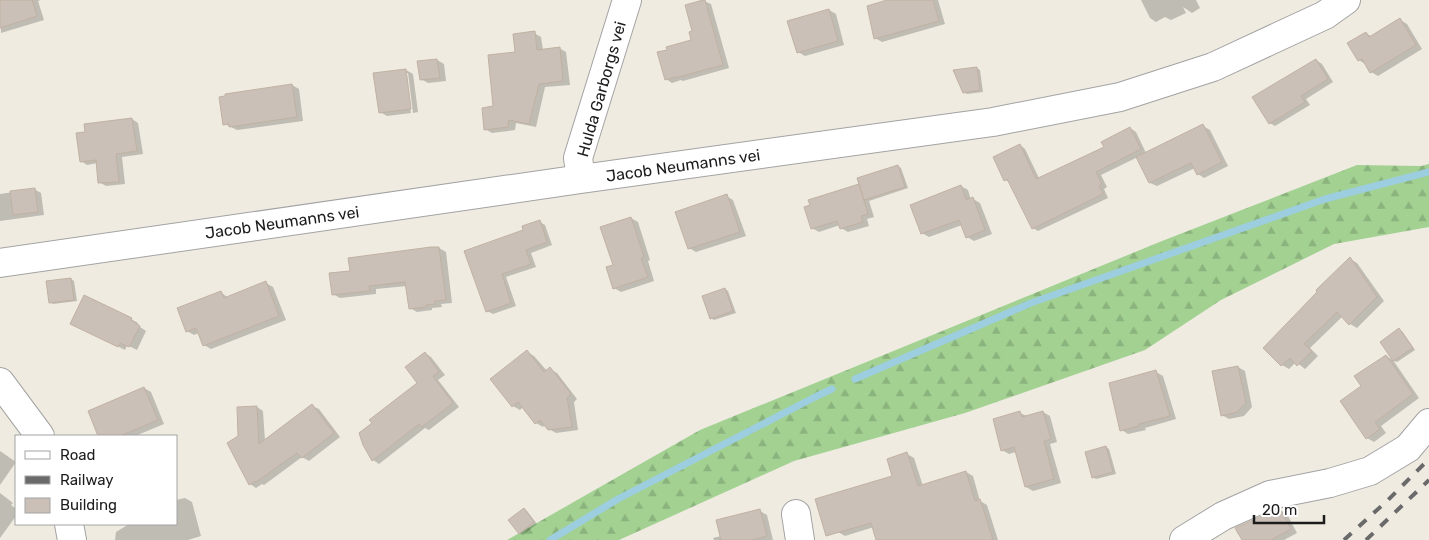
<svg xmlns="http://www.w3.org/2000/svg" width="1429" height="540" font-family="Rubik,sans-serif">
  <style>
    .forest { fill: url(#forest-firs) }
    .shadow { fill: #0003 }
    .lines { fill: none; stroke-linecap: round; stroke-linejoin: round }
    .stream { stroke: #9dcee0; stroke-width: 7 }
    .building { fill: #cbc0b7; stroke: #c1b1a2 }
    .minor-casing { stroke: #a3a3a3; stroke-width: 30 }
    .minor { stroke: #fff; stroke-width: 28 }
    .rail { stroke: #6a6a6a; stroke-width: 4; stroke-dasharray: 10 10; stroke-linecap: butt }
    .labels { text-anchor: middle; stroke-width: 5; stroke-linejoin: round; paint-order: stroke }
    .street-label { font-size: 16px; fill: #1c1c1c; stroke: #fff }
  </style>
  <defs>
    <pattern id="forest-firs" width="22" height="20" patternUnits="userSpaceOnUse" patternTransform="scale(1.25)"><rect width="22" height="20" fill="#a2d192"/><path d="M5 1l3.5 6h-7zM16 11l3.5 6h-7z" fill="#8bb37d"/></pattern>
  </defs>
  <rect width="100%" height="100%" fill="#efebe1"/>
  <!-- forest -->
  <path class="forest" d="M 1429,164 L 1429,227 L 1334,244 L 1221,300 L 1145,350 L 965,413 L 794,461 L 619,540 L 507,540 L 700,430 L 1162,241 L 1357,165 L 1421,166 Z"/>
  <!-- shadow -->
  <path class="shadow" d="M 0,0 L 41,0 L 38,1 L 44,20 L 1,33 Z
    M 891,0 L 938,0 L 945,24 L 882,42 L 875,38 Z
    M 1141,0 L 1196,0 L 1200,8 L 1192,13 L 1183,7 L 1186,13 L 1171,20 L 1165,17 L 1156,22 L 1150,18 Z
    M 704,1 L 711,4 L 729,68 L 683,81 L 681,80 L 672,83 L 666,79 L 693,41 L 694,32 Z
    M 829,10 L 836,14 L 844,45 L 805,56 L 798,52 Z
    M 1400,20 L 1407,24 L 1422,49 L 1378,76 L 1371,72 L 1365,64 L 1359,60 L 1366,33 L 1372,37 Z
    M 534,33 L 541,37 L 543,50 L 559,48 L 566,52 L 570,85 L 545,87 L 536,127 L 516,123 L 515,130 L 492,133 L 485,129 L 516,53 Z
    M 437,60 L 444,64 L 446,81 L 428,83 L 421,79 Z
    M 1316,60 L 1322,64 L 1333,82 L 1306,99 L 1310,105 L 1275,126 L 1270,123 Z
    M 977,68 L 980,70 L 983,92 L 967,94 L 964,92 Z
    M 406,70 L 413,74 L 418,112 L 413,113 L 408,73 L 405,73 L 411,113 L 387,116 L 380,112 Z
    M 292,85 L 299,89 L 303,121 L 237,130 L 225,124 Z
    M 132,119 L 138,123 L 143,154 L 122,157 L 125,184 L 106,186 L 99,182 L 98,163 L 87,165 L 81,161 Z
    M 1203,126 L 1210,130 L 1228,166 L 1204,178 L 1198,174 L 1195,168 L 1157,186 L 1150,183 L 1138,157 L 1101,175 L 1107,187 L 1104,189 L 1108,198 L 1038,231 L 1033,228 L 1011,183 L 1005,180 L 1020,145 L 1025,149 L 1039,178 L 1106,147 L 1130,128 L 1136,132 L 1146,153 Z
    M 898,166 L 901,168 L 908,188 L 869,201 L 874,217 L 867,219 L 869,226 L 848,232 L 841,228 L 840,225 L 819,232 L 812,228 L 861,186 Z
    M 961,186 L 968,190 L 971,200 L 973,199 L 980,203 L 992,234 L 974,241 L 967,237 L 962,225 L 929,237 L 922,233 Z
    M 34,189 L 41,193 L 44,215 L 0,221 L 0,194 Z
    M 726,196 L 733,200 L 746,236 L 696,252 L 689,248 Z
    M 631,218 L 638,222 L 650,260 L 648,261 L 654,281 L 621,292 L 614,288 L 615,265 Z
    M 540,222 L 545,225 L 552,245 L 531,253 L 536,267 L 506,277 L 516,306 L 493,314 L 487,311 L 466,251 L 525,231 Z
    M 439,248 L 446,252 L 452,303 L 441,304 L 442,307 L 432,308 L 432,310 L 417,312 L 410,308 L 407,286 L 376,289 L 376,294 L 340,298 L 333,294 L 351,272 Z
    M 1350,259 L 1357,263 L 1384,301 L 1357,328 L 1350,324 L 1343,316 L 1310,348 L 1318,356 L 1305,369 L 1296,362 L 1289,369 L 1282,365 L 1264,348 Z
    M 71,279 L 74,281 L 77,301 L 53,304 L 50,302 Z
    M 266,283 L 273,287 L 286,320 L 211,349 L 204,345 L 199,333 L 194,335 L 187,331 L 221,292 L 228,298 Z
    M 725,289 L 728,291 L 736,313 L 714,320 L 711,318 Z
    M 85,296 L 131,319 L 138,323 L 137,325 L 146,331 L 137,350 L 127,345 L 125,350 L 79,327 Z
    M 1399,330 L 1402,331 L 1415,350 L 1397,362 L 1394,361 L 1382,342 Z
    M 527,352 L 534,356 L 547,371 L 550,369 L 557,373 L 577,399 L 574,402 L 578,430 L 556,433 L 549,429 L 545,424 L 543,427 L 536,423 L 523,407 L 520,410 L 513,406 Z
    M 425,353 L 431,357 L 445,375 L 438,380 L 459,407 L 429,430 L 425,428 L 379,464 L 373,460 L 419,383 Z
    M 1386,356 L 1393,360 L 1419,398 L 1381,426 L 1386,433 L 1374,442 L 1367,438 L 1363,387 Z
    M 1238,367 L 1245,371 L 1252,407 L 1244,416 L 1229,419 L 1222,415 Z
    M 1156,372 L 1163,376 L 1176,419 L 1145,428 L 1146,430 L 1128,434 L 1122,430 Z
    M 144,388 L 151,392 L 164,424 L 135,436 L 100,436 L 89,411 Z
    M 312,406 L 319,409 L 340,437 L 309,461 L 302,457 L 264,485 L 262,484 L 256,488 L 250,484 L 240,436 L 257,407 L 263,411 L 265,441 Z
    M 1043,412 L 1050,416 L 1057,442 L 1050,444 L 1061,483 L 1033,491 L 1026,487 L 1016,452 L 1009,454 L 1002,450 L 1020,413 L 1027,416 Z
    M 1106,447 L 1109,449 L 1116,474 L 1096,479 L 1093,477 Z
    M 0,451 L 16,462 L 0,485 Z
    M 907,454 L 914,458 L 923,486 L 966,472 L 973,476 L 980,501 L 987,505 L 998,540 L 877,540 L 874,527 L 845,536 L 824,524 L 894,476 Z
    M 0,493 L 13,503 L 11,505 L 16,509 L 16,516 L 0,538 Z
    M 185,498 L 192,502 L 201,536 L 188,540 L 115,540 L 116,532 L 129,524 L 176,524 L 176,500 Z
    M 524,509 L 527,511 L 537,524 L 523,535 L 519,533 Z
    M 1280,510 L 1287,514 L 1297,533 L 1284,540 L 1243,540 L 1264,516 L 1266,517 Z
    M 760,511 L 767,515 L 773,540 L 714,540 L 713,538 L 721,536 Z"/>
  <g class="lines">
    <!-- stream -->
    <path class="stream" d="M 855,379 L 1031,303 L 1325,199 L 1429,172
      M 550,540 L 618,499 L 817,396 L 832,389"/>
  </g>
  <!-- building -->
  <path class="building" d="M 0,0 L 32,0 L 37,16 L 0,28 Z
    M 703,0 L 705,0 L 723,65 L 675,78 L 675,77 L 665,80 L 657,52 L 667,50 L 666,47 L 691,40 L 689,32 L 692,31 L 685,5 Z
    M 887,0 L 933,0 L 939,21 L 874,39 L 867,6 Z
    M 829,9 L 838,41 L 797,53 L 787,21 Z
    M 1400,18 L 1416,45 L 1370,73 L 1362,59 L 1358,61 L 1347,43 L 1366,32 L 1369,37 Z
    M 535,31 L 537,50 L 560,47 L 563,81 L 539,84 L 529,124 L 509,120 L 508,127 L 484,130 L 482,108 L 493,106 L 488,55 L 515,52 L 513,34 Z
    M 437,59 L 440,78 L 420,80 L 417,61 Z
    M 1316,59 L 1328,79 L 1301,96 L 1305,102 L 1269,124 L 1252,97 Z
    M 977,67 L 980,90 L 963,93 L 953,70 Z
    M 406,69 L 411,109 L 379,113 L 373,73 Z
    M 292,84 L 297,117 L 229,127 L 229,124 L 223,125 L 219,97 L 225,96 L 225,94 Z
    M 132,118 L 137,151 L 116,154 L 119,182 L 98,183 L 96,160 L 80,162 L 76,133 L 85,132 L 84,124 Z
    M 1203,124 L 1222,162 L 1197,175 L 1191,163 L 1149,183 L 1136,157 Z
    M 1130,127 L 1141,149 L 1096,172 L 1102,184 L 1099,186 L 1103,194 L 1032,229 L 1007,179 L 1004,181 L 993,157 L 1020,144 L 1036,179 L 1104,147 L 1101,142 Z
    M 898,165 L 905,187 L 864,200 L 857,178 Z
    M 859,184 L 868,214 L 861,216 L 863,222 L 840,229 L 837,221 L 811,229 L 804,207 L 810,205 L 808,200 Z
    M 961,185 L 966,200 L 973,197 L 985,230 L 966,238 L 959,220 L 921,234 L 910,205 Z
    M 35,188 L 38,212 L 13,215 L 10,191 Z
    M 727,194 L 740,232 L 688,249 L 675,212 Z
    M 631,217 L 644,257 L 641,258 L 648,277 L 613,289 L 606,267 L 613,265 L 600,227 Z
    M 540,220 L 547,242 L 526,250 L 531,264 L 502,274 L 511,303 L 486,312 L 464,251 L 523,230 L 522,226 Z
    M 431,247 L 439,247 L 446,300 L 435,301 L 435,304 L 426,305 L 426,307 L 409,309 L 405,282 L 369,286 L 370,291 L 332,295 L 329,273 L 350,271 L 348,258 Z
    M 1350,257 L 1377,297 L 1349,325 L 1337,312 L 1304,344 L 1312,351 L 1297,366 L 1290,358 L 1281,366 L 1263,348 L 1317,292 L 1316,290 Z
    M 71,278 L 74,300 L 49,303 L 46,281 Z
    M 266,281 L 279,316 L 203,346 L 196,328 L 186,332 L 177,308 L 221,291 L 224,298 Z
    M 725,288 L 733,311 L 710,319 L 702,296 Z
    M 84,295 L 132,318 L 131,320 L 140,326 L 129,347 L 120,343 L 118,347 L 70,324 Z
    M 1399,328 L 1413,348 L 1393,361 L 1380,342 Z
    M 527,350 L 544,372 L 550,367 L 571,394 L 567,398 L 572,427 L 548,430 L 540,420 L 535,424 L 518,402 L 512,407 L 490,379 Z
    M 425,352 L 439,372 L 433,376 L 453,403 L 422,427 L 419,424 L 372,461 L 363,445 L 359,433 L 372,423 L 369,420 L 417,383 L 405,367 Z
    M 1386,355 L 1413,394 L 1375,422 L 1380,429 L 1366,439 L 1340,401 L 1361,386 L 1354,376 Z
    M 1238,366 L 1246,403 L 1237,412 L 1221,416 L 1212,371 Z
    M 1156,370 L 1170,416 L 1139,424 L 1139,426 L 1120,431 L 1109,383 Z
    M 144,387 L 158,420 L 120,436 L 98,436 L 88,411 Z
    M 312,404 L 334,433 L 302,458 L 297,453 L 256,482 L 255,481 L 249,485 L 227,443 L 238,436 L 237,407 L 257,406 L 259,444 Z
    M 1020,411 L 1022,417 L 1043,411 L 1051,439 L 1044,441 L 1054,479 L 1025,487 L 1014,447 L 1001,451 L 993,419 Z
    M 1106,446 L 1113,472 L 1092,478 L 1085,452 Z
    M 907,452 L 918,486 L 966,471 L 975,501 L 980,499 L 993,540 L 876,540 L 871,523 L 826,536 L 815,499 L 892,476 L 887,459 Z
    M 524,508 L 534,522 L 519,534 L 508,520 Z
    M 760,509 L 767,536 L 753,540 L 721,540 L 716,520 Z
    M 1280,509 L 1291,529 L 1271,540 L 1242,540 L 1235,528 L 1264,515 L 1265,517 Z"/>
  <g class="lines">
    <!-- minor casing -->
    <g class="minor-casing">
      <path id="minor" d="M 581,179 L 578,158 L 627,0
        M 0,263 L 581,179 L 993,122 L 1120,97 L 1213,67 L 1325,15 L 1346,0
        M 0,382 L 40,436
        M 796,514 L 800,540
        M 69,524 L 72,540
        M 1184,540 L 1223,516 L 1270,495 L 1330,483 L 1370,471 L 1408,448 L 1429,423"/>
    </g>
    <!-- minor -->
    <use href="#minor" class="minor"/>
    <!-- rail -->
    <path class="rail" d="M 1344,540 L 1388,500 L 1429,459
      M 1366,540 L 1429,480"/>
  </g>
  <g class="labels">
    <!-- street labels -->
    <g class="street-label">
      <text transform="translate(601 89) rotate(-74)" y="6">Hulda Garborgs vei</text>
      <text transform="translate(683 165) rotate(-8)" y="6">Jacob Neumanns vei</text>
      <text transform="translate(282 222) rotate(-8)" y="6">Jacob Neumanns vei</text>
    </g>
  </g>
  <!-- legend -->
  <rect x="15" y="435" width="162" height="90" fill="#ffffff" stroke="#a4a4a4"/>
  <rect x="25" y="451" width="25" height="8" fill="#ffffff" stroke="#a4a4a4"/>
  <text x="60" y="460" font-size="15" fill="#1c1c1c">Road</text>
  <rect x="25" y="476" width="25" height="8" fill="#6a6a6a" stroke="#a4a4a4"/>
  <text x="60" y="485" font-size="15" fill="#1c1c1c">Railway</text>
  <rect x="25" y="498" width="25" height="15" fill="#cbc0b7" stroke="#a4a4a4"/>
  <text x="60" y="510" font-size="15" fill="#1c1c1c">Building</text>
  <!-- scale -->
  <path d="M1254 515v8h70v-8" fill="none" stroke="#1c1c1c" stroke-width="2.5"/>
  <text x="1262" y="515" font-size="15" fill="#1c1c1c" stroke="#ffffff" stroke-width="4" paint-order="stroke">20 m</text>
</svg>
